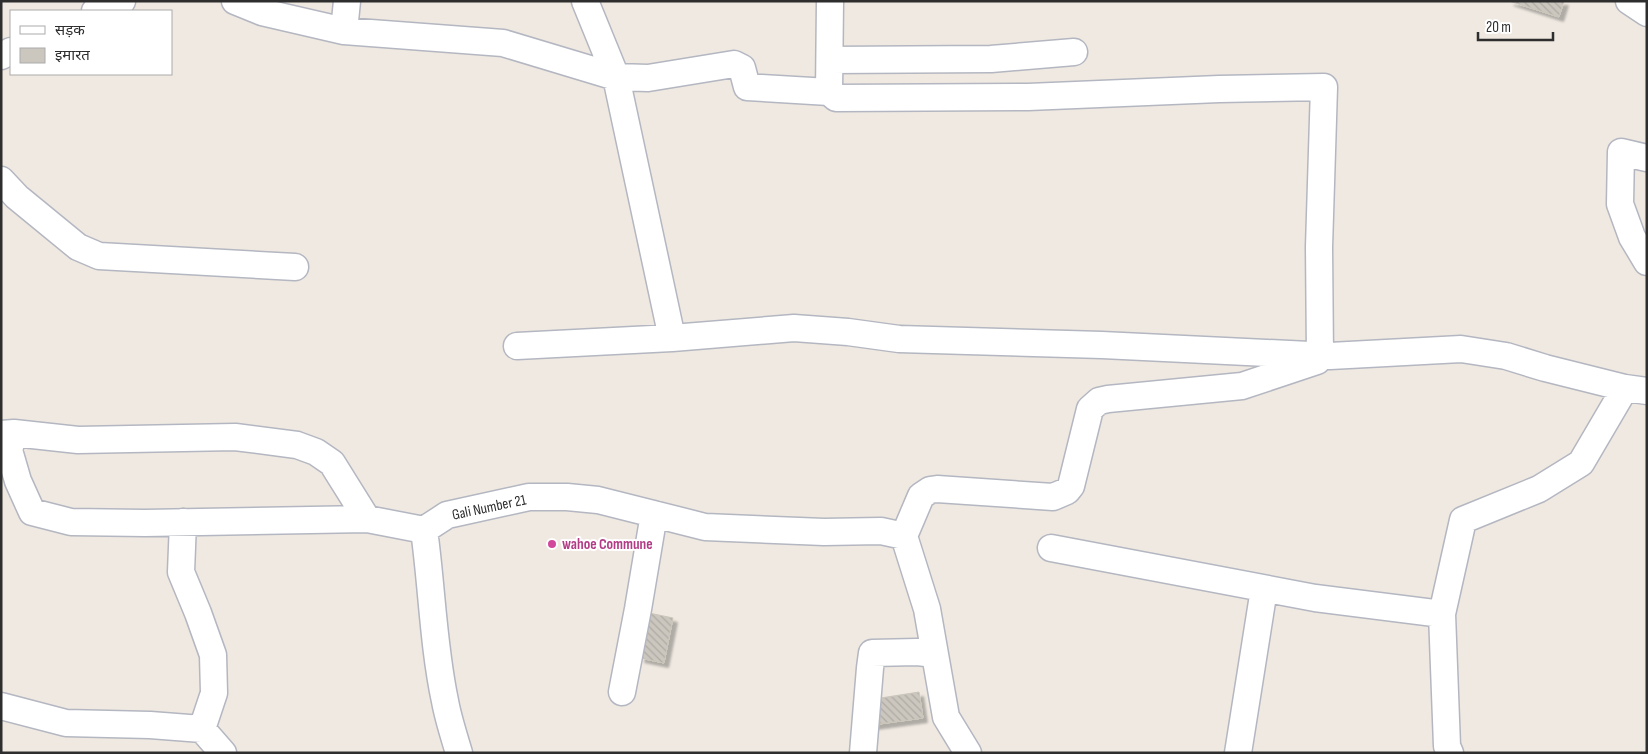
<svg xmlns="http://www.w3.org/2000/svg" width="1648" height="754" font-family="'Sofia Sans Condensed','Noto Sans Devanagari',sans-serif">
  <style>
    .building { fill: url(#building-back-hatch); stroke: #cbc5ba; filter: url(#shadow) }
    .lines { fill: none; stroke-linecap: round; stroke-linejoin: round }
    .street-casing { stroke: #b4b7c1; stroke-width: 29 }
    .street { stroke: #fff; stroke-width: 26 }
    .hotel-dot { fill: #d1479c; stroke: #fff; stroke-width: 2 }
    .labels { text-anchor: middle; stroke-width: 4; stroke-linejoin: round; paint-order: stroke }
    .street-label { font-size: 15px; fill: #2e2e2e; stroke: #fff }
    .hotel-label { font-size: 15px; font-weight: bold; fill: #b23c85; stroke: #fff; text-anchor: start }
  </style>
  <defs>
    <pattern id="building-back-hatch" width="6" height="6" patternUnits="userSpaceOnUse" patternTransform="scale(1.25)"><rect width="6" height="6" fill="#cbc7bf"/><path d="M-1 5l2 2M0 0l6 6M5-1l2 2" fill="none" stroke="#afaba4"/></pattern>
    <filter id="shadow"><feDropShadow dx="4.5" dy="4.5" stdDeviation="1" flood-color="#0004"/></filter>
  </defs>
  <rect width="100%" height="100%" fill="#efe9e1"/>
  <!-- building -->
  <path class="building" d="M 1509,1 L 1564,1 L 1559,17 Z
    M 649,613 L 673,618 L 664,663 L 640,658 Z
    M 919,692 L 923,718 L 872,725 L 868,700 Z"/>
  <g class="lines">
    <!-- street casing -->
    <g class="street-casing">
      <path id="street" d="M 235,1 L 262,12 L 344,31 L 503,43 L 616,77 L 585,1
        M 830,1 L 829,92 L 836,98 L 1028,97 L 1219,89 L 1324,87 L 1319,247 L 1320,356
        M 1629,1 L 1647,13
        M 95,11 L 122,1
        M 344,31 L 347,1
        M 1,56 L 11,51
        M 830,60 L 991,59 L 1074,52
        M 1647,158 L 1621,152 L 1620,204 L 1632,237 L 1647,262
        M 1,180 L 17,197 L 78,247 L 99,256 L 295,267
        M 672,338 L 616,77 L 648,78 L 734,64 L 742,68 L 747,87 L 829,92
        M 517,346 L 672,338 L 794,328 L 848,332 L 899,339 L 1102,345 L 1330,356 L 1461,349 L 1506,356 L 1545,368 L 1625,388 L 1647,391
        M 14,433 L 9,450 L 18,481 L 32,512 L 71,522 L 145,523 L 367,519 L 424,530 L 447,515 L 529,497 L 567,497 L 598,500 L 705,527 L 824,532 L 881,531 L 904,536
        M 1,434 L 14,433 L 78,440 L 235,437 L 297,445 L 316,452 L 332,463 L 367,519
        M 183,522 L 181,572 L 198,613 L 213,655 L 214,693 L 202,729 L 223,753
        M 424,530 C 432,587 433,645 445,701 C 448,718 454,736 459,753
        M 1051,548 L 1315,598 L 1442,614
        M 622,692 L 638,609 L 654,514
        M 1,706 L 66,723 L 150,725 L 202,729
        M 863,753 L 870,668 L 872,653 L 917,652 L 935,654
        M 968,753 L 946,717 L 927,609 L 904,536 L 921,496 L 930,490 L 937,489 L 1053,497 L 1067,491 L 1071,486 L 1090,409 L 1099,401 L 1108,399 L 1242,386 L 1317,361
        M 1238,753 L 1264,589
        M 1450,753 L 1447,746 L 1442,614 L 1463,520 L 1539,489 L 1581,463 L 1625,388"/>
    </g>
    <!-- street -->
    <use href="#street" class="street"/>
  </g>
  <!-- markers -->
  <circle class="hotel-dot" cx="552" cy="544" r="5"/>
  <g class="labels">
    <!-- street labels -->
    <g class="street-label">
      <text transform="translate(489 507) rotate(-12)" y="5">Gali Number 21</text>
    </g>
    <!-- hotel labels -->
    <g class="hotel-label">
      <text x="562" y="549">wahoe Commune</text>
    </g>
  </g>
  <!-- border -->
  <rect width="1648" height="754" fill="none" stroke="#2e2e2e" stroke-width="5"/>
  <!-- legend -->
  <rect x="10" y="10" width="162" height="65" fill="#ffffff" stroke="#ababab"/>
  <rect x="20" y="26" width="25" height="8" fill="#ffffff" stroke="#ababab"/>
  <text x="55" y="35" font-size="15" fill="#2e2e2e">सड़क</text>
  <rect x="20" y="48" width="25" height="15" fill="#cbc7bf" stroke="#ababab"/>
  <text x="55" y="60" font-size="15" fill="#2e2e2e">इमारत</text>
  <!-- scale -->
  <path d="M1478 32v8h75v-8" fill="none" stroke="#2e2e2e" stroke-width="2.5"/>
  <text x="1486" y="32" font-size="15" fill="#2e2e2e" stroke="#ffffff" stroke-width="4" paint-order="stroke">20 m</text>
</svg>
